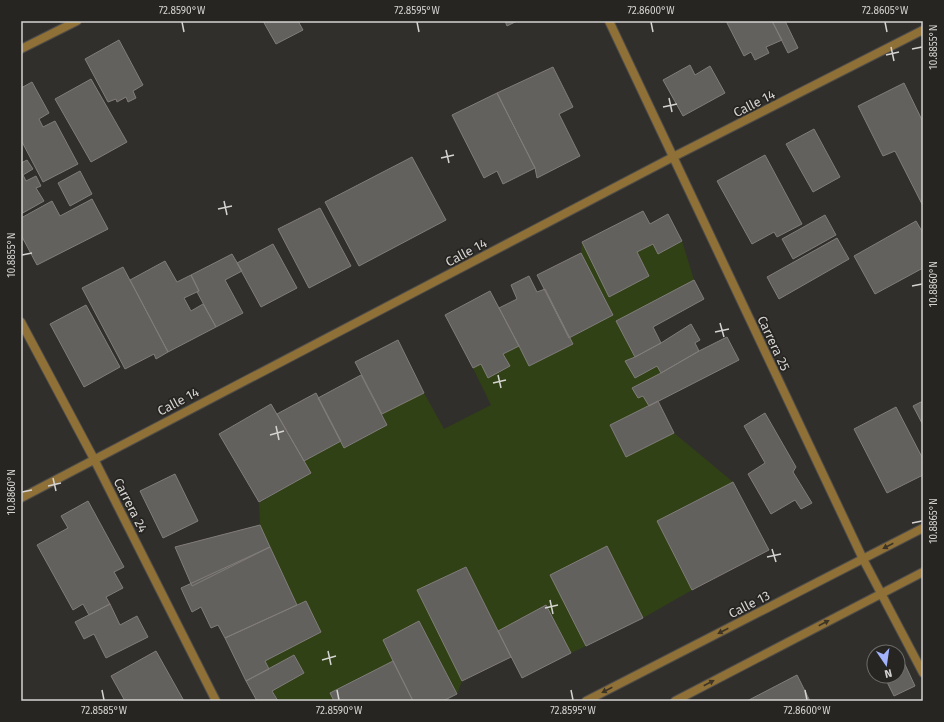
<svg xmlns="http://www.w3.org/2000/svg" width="944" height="722" font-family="'Fira Sans',sans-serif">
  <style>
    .green { fill: #304215 }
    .building { fill: #63615e; stroke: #807d7a }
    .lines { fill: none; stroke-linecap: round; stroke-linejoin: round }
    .street-casing { stroke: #4f4d4a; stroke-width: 10 }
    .street { stroke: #8f7037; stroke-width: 8 }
    .oneway { fill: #3c3426 }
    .ticks { fill: none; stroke: #d5d4d2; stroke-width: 1.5 }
    .labels { text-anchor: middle; stroke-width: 3.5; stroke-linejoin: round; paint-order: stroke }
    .street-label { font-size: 13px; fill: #d5d4d2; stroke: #272522 }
    .neatline { fill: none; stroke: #d5d4d2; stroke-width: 1.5 }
    .ticks-label { font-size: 10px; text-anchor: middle; fill: #d5d4d2 }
  </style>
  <rect width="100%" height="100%" fill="#312f2c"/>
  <!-- green -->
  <path class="green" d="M 682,241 L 694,280 L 617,321 L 657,366 L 661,373 L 632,388 L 638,398 L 643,396 L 649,406 L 610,426 L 626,457 L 674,433 L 733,482 L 657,521 L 692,590 L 643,618 L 607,546 L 551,575 L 586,646 L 571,653 L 546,605 L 498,631 L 466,567 L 418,590 L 462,681 L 457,694 L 419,621 L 383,640 L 393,661 L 330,693 L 334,701 L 278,701 L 272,691 L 304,673 L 294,655 L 269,669 L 265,661 L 321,632 L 306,601 L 297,605 L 260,525 L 259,503 L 310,473 L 304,461 L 341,441 L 345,448 L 387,425 L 382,414 L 424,393 L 444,429 L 491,405 L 473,368 L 481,364 L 488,377 L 510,366 L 503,354 L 519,346 L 529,366 L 573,344 L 569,338 L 612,315 L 581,253 L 582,242 L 609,296 L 649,276 L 637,252 L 653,244 L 658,254 Z"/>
  <!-- building -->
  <path class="building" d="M 263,21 L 298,21 L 303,30 L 276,44 Z
    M 505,21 L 517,21 L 507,26 Z
    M 726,21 L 772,21 L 782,40 L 766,47 L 769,53 L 755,60 L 751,52 L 744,56 Z
    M 772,21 L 785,21 L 798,48 L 788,53 Z
    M 119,40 L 143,85 L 133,91 L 136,98 L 128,102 L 126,97 L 117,102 L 116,99 L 108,102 L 85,59 Z
    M 690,65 L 695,75 L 710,66 L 725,93 L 683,116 L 663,80 Z
    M 553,67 L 573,107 L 559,114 L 580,156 L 537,178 L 535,168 L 497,93 Z
    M 91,79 L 127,142 L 91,162 L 55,99 Z
    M 32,82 L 49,113 L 39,119 L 43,127 L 55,121 L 78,164 L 43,182 L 21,140 L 21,88 Z
    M 904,83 L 923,122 L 923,206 L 895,151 L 883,156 L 858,106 Z
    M 497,93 L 535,168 L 503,184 L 497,171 L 484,178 L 452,115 Z
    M 814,129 L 840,177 L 813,192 L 786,144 Z
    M 765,155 L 802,224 L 777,237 L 774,232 L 752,244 L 717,181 Z
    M 412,157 L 446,220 L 359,266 L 325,202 Z
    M 27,160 L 33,169 L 23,175 L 26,181 L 36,176 L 41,186 L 36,188 L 44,201 L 21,214 L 21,163 Z
    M 80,171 L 92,194 L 70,206 L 58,183 Z
    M 92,199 L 108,229 L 37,265 L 21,235 L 21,218 L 52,201 L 60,216 Z
    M 320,208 L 351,266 L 309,288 L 278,229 Z
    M 643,211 L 650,224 L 668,214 L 682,241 L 658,254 L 653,244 L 637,252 L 649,276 L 609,297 L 582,242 Z
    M 825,215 L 836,235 L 793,259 L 782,239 Z
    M 916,221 L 923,233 L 923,268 L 875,294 L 854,256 Z
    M 837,238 L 849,259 L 779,299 L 767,277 Z
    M 273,244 L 297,288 L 261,307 L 237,263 Z
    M 581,253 L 613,315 L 569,338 L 537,275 Z
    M 232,254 L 242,271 L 225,280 L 243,313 L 216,327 L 197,292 L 199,291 L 191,275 Z
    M 165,261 L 177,282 L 191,275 L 199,291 L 184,298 L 191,311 L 203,304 L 216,327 L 168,352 L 130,280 Z
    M 123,267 L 168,352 L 156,359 L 154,354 L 125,369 L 82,288 Z
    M 529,276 L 537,292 L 545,289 L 573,344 L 529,366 L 519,346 L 499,308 L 517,299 L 511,285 Z
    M 694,280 L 704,299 L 653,327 L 661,343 L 635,357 L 616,321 Z
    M 490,291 L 519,346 L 503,354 L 510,366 L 488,378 L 481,364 L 473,368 L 445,315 Z
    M 86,305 L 120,367 L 84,387 L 50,324 Z
    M 691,324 L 700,340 L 695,343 L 699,351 L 661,373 L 657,366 L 635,378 L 625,361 L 635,357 L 661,343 Z
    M 727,337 L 739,360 L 649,406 L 643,396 L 638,398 L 632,388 L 661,373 L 699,351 Z
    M 398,340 L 424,393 L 382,414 L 355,362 Z
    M 361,375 L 387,425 L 344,448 L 318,398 Z
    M 316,393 L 341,441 L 304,461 L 277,414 Z
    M 658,401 L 674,433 L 626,457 L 610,425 Z
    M 923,401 L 923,425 L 913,406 Z
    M 271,404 L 311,473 L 259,502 L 219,434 Z
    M 896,407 L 923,459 L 923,475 L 887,493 L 854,429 Z
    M 765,413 L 796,467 L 793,472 L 812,503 L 801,509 L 795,500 L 771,514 L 748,474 L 765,463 L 744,426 Z
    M 175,474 L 198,521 L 163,538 L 140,491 Z
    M 733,482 L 769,550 L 692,590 L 657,521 Z
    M 88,501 L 124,567 L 114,572 L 123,588 L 106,597 L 110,604 L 89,615 L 83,604 L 73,610 L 37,545 L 68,528 L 61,516 Z
    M 260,525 L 270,547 L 192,586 L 175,547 Z
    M 607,546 L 643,618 L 586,646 L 550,575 Z
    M 270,547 L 297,605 L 225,638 L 218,625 L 211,628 L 201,607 L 192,612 L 181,588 Z
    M 466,567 L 511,657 L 462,681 L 417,590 Z
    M 306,601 L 321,632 L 265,661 L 269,669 L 246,681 L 225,638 Z
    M 110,604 L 120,625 L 137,616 L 148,637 L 106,658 L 94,634 L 84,639 L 75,622 Z
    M 546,605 L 571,653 L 522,678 L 498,631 Z
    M 419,621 L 457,694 L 443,701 L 413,701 L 393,661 L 383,640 Z
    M 156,651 L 184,701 L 125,701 L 111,676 Z
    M 294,655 L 304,673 L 272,691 L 278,701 L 257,701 L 246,681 Z
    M 901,656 L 915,686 L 894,696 L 884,676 L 898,676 L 898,657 Z
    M 393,661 L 413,701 L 334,701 L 330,693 Z
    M 797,675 L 810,701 L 747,701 Z"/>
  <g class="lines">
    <!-- street casing -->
    <g class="street-casing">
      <path id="street" d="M 609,21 L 863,559 L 923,673
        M 21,49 L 77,21
        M 21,322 L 94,459 L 216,701
        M 21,498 L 673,157 L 923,30
        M 586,701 L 923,528
        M 675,701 L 923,572"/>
    </g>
    <!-- street -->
    <use href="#street" class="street"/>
  </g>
  <!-- one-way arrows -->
  <defs><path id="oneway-solid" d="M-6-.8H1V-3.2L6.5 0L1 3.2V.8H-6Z"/></defs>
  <g class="oneway">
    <use href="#oneway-solid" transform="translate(888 546) rotate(153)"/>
    <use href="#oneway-solid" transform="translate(824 623) rotate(-28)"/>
    <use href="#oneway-solid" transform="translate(723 631) rotate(153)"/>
    <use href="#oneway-solid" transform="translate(709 683) rotate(-28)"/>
    <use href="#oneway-solid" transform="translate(607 690) rotate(153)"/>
  </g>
  <!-- ticks -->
  <path class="ticks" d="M 182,22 L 184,32M 417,22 L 419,32M 651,22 L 653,32M 885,22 L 887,32M 891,47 L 894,61M 912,49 L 922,47M 886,55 L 899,52M 669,98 L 672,112M 663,107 L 677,104M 446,150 L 449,163M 441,158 L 454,155M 224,201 L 227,215M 218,209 L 232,206M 22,255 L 32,253M 912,286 L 922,284M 720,323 L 724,337M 715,332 L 729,329M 498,375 L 501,388M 493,383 L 506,380M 276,426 L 279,440M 270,435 L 284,431M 53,478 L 56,491M 48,486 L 61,483M 22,492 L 32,490M 912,523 L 922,521M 772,549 L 776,562M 767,557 L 781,554M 550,600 L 553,614M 545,608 L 558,605M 328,651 L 331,665M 322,660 L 336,656M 102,690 L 104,700M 337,690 L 339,700M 571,690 L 573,700M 805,690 L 807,700"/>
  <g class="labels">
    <!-- street labels -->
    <g class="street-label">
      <text transform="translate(754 103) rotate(-27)" y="5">Calle 14</text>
      <text transform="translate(466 252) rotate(-28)" y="5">Calle 14</text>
      <text transform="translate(774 343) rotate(65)" y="5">Carrera 25</text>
      <text transform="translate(178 401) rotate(-28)" y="5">Calle 14</text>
      <text transform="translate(131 505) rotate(63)" y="5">Carrera 24</text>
      <text transform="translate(749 604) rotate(-27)" y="5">Calle 13</text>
    </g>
  </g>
  <!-- border -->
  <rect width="944" height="722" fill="none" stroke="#272522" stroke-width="44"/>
  <!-- north arrow -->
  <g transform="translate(886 664) rotate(167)"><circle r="19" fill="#272522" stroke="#6d6b68"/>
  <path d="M0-3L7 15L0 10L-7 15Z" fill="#a2b2fd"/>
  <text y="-6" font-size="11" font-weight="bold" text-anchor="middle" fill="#d5d4d2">N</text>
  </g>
  <rect x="22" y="22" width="900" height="678" class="neatline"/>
  <g class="ticks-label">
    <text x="182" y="14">72.8590°W</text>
    <text x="417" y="14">72.8595°W</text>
    <text x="651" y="14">72.8600°W</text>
    <text x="885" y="14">72.8605°W</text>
    <text transform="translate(933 47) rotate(-90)" y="4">10.8855°N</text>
    <text transform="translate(11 255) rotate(-90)" y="4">10.8855°N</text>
    <text transform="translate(933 284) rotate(-90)" y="4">10.8860°N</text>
    <text transform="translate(11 492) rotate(-90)" y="4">10.8860°N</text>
    <text transform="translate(933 521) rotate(-90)" y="4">10.8865°N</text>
    <text x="104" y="714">72.8585°W</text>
    <text x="339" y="714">72.8590°W</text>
    <text x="573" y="714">72.8595°W</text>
    <text x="807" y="714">72.8600°W</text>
  </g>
</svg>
